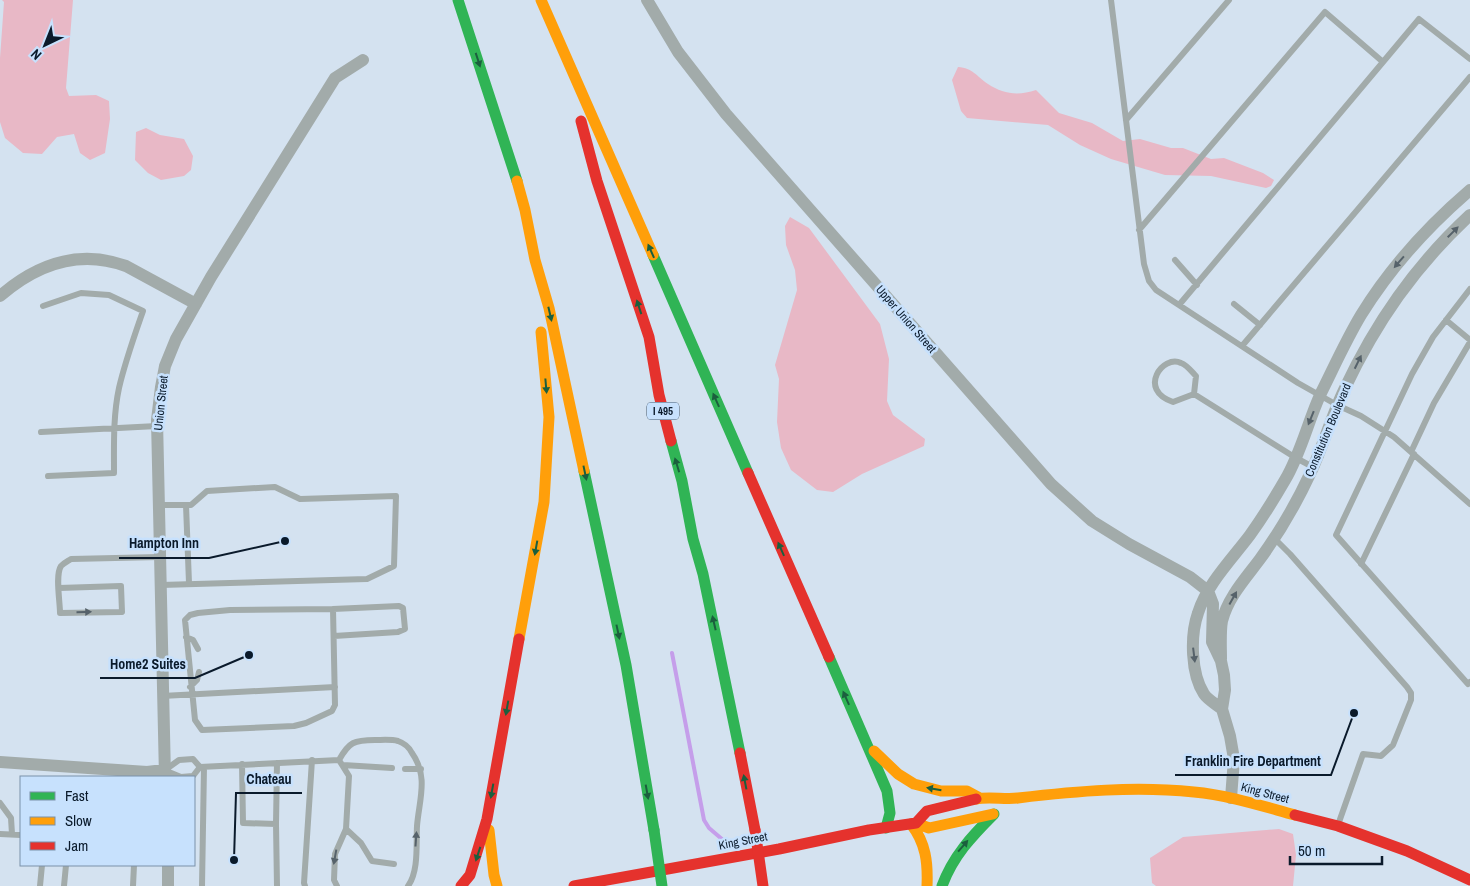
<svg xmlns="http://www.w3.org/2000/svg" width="1470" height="886" font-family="'Archivo Narrow',sans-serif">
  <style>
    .green { fill: #e8b8c6 }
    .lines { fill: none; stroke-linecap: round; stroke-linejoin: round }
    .stream { stroke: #c59eea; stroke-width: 4 }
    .lane { stroke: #a2abaa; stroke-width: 6 }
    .street { stroke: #a2abaa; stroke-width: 12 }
    .fast { stroke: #30b455; stroke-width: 11 }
    .slow { stroke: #ff9f0a; stroke-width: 11 }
    .jam { stroke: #e5322d; stroke-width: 11 }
    .fast-bridge { stroke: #30b455; stroke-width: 11 }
    .jam-bridge { stroke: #e5322d; stroke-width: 11 }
    .oneway { fill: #1b5f3e }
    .oneway2 { fill: #56626a }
    .labels { text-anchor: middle; stroke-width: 5; stroke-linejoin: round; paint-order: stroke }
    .shield { fill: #c7e1fd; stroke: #43566a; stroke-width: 1 }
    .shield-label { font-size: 11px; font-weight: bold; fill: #0a1a2b }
    .street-label { font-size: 12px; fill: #0a1a2b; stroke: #c7e1fd }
    .leader { fill: none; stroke: #0a1a2b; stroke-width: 2 }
    .callout-dot { fill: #0a1a2b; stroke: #c7e1fd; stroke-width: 2 }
    .callout-label { font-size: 14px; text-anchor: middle; font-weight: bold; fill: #0a1a2b; stroke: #c7e1fd; stroke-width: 5; stroke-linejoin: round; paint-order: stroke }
  </style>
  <rect width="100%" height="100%" fill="#d4e2f0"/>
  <!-- green -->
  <path class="green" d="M 2,0 L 73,0 L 66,88 L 69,96 L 96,95 L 109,101 L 110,119 L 105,153 L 90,160 L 80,153 L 74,134 L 57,137 L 42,154 L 23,153 L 5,138 L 0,122 L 0,58 L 4,2 Z
    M 958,67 C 973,68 976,76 988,84 C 1003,94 1018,96 1036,90 L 1059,113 L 1092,123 L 1123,141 L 1140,139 L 1171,148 L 1183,148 L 1211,159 L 1224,158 L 1263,173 L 1274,180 L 1271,186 L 1266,188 L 1211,176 L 1165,175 L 1111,159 L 1080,145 L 1048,125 L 967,118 L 961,111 L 952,80 Z
    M 146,128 L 160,135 L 184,139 L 193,156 L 191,170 L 184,176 L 161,180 L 148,173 L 135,160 L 136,132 Z
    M 790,217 L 809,228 L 880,324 L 889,359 L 887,401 L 893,415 L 925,439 L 924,446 L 862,474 L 833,492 L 817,490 L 791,470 L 781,448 L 777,422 L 779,379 L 775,365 L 797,290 L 795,270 L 786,245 L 785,226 Z
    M 1279,829 L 1293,834 L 1296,855 L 1293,886 L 1156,886 L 1152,883 L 1150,858 L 1183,837 Z"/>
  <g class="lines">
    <!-- stream -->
    <path class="stream" d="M 672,653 L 704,820 L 709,828 L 723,840"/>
    <!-- lane -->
    <path class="lane" d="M 1111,0 L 1144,264 L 1149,281 L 1156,290 L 1298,383 L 1337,405 L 1361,416 L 1394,437 L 1470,504
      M 1126,120 L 1229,0
      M 1139,230 L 1325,12 L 1383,62 L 1419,19 L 1470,59
      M 1175,260 L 1197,285
      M 1470,289 L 1433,337 L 1412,374 L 1336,535 L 1468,684 L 1470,682
      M 1234,304 L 1260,325
      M 1179,305 L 1383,62
      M 43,306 L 81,293 L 109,295 L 143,311 C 134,337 125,362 119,388 C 113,416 114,445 114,473 L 48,476
      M 1446,320 L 1470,340
      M 1242,346 L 1470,77
      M 1194,394 L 1173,402 C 1137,390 1163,354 1181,363 C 1187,365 1192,372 1196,376 L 1194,394 L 1296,458 L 1313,467
      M 41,432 L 157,426
      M 1411,452 L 1434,403 L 1470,342
      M 159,505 L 191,505 L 207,491 L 275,487 L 300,499 L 396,496 L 394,566 L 367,579 L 161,585
      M 186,505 L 189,583
      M 1274,538 L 1290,554 L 1407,687 L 1411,693 L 1411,700 L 1393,745 L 1381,756 L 1363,754 L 1338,825
      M 1361,564 L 1414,454
      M 59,588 L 121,586 L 122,612 L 60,613 C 60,601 55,575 61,566 C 64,563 68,561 71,559 L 160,557
      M 333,609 L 335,705 L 332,711 L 306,723 L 294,726 L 202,730 L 195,720 L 185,620 L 190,615 L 198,613 L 230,610 Z
      M 333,609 L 399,606 L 403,608 L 405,629 L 398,632 L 334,636
      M 186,637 L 193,640 L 198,649
      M 190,687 L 197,680 L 199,672
      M 162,696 L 335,687
      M 339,760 C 349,742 354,740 375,740 C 382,740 391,739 398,741 C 404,743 409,747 412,753 C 429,777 419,800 417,826 C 416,844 419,871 408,886
      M 242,764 L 243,823 L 276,824 L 277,886
      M 343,765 L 392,768
      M 405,769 L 421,769
      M 164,770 L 181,777 L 193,776 L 200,767
      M 165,770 L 179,760 L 193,759 L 200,767 L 339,760 L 349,776 L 346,829 L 335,854 L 334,880 L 337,886
      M 0,803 L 11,818 L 12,834
      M 276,824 L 277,763
      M 346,829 L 361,843 L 372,861 L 394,864
      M 0,834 L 21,835
      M 40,886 L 42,865
      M 64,886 L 66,865
      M 133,886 L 134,865
      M 202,886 L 204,767
      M 305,886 L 304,883 L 312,760"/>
    <!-- street -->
    <path class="street" d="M 647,0 L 678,52 L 726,114 L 1051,484 L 1092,521 L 1129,544 L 1190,577 L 1208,591 L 1213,604 L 1212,642 L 1221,661 L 1224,675 L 1225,690 L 1222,709 L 1230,736 L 1234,759 L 1231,798
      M 0,296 C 37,264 79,249 126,266 L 196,304
      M 1221,659 C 1221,647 1220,632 1222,621 C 1228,597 1246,578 1260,559 C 1279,533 1296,504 1310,474 C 1323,447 1331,417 1344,390 C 1376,322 1415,266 1470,215
      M 1222,709 C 1216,704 1208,700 1204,694 C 1191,674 1190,636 1198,613 C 1207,584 1232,559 1250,535 C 1263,517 1274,499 1285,480 C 1301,453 1308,421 1321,393 C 1334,367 1346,340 1361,315 C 1390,268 1428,226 1470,190
      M 0,762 L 147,772 L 164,770
      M 165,777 L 157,420 L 161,387 L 165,366 L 176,339 L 211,277 L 335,78 L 363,60
      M 168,865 L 168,886"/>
    <!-- fast -->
    <path class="fast" d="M 458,0 L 517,181
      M 653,255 L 748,473
      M 671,441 L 682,481 L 693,539 L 703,574 L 740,753
      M 584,471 L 626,665 L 654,830
      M 829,657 L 887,791 L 890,813 L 886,828
      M 942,886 C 953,856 972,836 994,814"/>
    <!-- slow -->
    <path class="slow" d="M 541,0 L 653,255
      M 517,181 L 525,210 L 535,260 L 549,308 L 584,471
      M 519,639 L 544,502 L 549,417 L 541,332
      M 874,751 L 898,774 L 914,784 L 941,791 L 967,791 L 980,798
      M 976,799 C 990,796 1005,800 1018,798 C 1077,791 1135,786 1194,792 C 1228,795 1262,806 1295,815
      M 916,823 L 929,828 L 993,814
      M 911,824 C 926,843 928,863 927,886
      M 489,830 L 494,875 L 497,886"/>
    <!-- jam -->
    <path class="jam" d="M 581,121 L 597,181 L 649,337 L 659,395 L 671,441
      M 748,473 L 829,657
      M 740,753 L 755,830
      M 1295,815 L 1338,826 L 1407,851 L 1470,880
      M 461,886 L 470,875 L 487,819 L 519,639
      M 574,886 L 779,849 L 869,830 L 916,823 L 927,811 L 976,799"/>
    <!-- fast-bridge -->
    <path class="fast-bridge" d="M 654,830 L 662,886"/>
    <!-- jam-bridge -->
    <path class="jam-bridge" d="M 755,830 L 763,886"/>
  </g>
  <!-- one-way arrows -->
  <defs><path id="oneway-solid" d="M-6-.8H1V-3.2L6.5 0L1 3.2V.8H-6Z" transform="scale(1.25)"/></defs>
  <g class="oneway">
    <use href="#oneway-solid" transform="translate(478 60) rotate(72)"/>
    <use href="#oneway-solid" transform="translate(651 251) rotate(-114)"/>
    <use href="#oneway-solid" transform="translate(639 307) rotate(-108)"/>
    <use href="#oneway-solid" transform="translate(550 314) rotate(77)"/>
    <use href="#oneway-solid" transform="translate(546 386) rotate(85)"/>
    <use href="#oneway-solid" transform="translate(716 400) rotate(-114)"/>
    <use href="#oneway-solid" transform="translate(677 465) rotate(-107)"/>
    <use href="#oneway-solid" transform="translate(585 473) rotate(78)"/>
    <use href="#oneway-solid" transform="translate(536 548) rotate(100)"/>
    <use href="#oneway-solid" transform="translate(781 549) rotate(-114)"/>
    <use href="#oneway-solid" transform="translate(714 623) rotate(-103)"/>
    <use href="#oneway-solid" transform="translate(618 632) rotate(78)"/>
    <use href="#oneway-solid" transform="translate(846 698) rotate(-114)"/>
    <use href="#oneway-solid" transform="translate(507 708) rotate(100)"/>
    <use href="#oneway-solid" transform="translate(745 782) rotate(-101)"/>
    <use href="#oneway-solid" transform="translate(934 789) rotate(-170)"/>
    <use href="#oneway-solid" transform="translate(492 791) rotate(100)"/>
    <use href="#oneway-solid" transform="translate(647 792) rotate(80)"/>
    <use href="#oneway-solid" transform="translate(963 846) rotate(-49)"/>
    <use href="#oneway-solid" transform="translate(478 854) rotate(108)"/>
  </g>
  <g class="oneway2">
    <use href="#oneway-solid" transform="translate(1453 232) rotate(-45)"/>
    <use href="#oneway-solid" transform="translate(1399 262) rotate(131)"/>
    <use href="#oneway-solid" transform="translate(1358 362) rotate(-64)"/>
    <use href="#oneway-solid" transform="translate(1311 418) rotate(112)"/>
    <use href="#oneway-solid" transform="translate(1233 598) rotate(-61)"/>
    <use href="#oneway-solid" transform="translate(84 612) rotate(-1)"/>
    <use href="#oneway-solid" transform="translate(1194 655) rotate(83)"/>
    <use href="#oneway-solid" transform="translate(416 839) rotate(-86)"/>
    <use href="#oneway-solid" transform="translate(335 857) rotate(100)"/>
  </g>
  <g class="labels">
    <!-- shield labels -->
    <rect class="shield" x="647" y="402.5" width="32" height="17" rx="4"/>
    <g class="shield-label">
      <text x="663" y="415">I 495</text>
    </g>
    <!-- street labels -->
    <g class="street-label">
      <text transform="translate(906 319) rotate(49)" y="4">Upper Union Street</text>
      <text transform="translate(161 403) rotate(-84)" y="4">Union Street</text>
      <text transform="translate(1328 430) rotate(-67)" y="4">Constitution Boulevard</text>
      <text transform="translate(1265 793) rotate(15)" y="4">King Street</text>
      <text transform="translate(743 841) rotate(-11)" y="4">King Street</text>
    </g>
  </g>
  <!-- callouts -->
  <path class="leader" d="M285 541L209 558H119M249 655L195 678H100M1354 713L1331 775H1175M234 860L236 793H302"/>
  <g class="callout-dot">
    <circle cx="285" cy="541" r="5"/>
    <circle cx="249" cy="655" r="5"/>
    <circle cx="1354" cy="713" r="5"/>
    <circle cx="234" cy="860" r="5"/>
  </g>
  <g class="callout-label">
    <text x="164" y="548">Hampton Inn</text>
    <text x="148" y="669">Home2 Suites</text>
    <text x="1253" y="766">Franklin Fire Department</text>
    <text x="269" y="784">Chateau</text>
  </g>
  <!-- legend -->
  <rect x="20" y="776" width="175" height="90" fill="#c7e1fd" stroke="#7b91a9"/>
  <rect x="30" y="792" width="25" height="8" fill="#30b455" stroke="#7b91a9"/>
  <text x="65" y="801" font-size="15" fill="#0a1a2b">Fast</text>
  <rect x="30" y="817" width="25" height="8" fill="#ff9f0a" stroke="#7b91a9"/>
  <text x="65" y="826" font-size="15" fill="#0a1a2b">Slow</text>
  <rect x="30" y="842" width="25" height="8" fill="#e5322d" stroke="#7b91a9"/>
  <text x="65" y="851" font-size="15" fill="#0a1a2b">Jam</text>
  <!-- north arrow -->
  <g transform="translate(45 45) rotate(223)" stroke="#c7e1fd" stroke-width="4" paint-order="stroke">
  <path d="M0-4L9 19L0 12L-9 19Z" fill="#0a1a2b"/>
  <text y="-8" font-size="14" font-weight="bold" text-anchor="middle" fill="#0a1a2b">N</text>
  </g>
  <!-- scale -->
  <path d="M1290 856v8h92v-8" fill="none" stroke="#0a1a2b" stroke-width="2.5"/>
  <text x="1298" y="856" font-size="15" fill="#0a1a2b" stroke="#c7e1fd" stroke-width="4" paint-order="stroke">50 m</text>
</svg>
